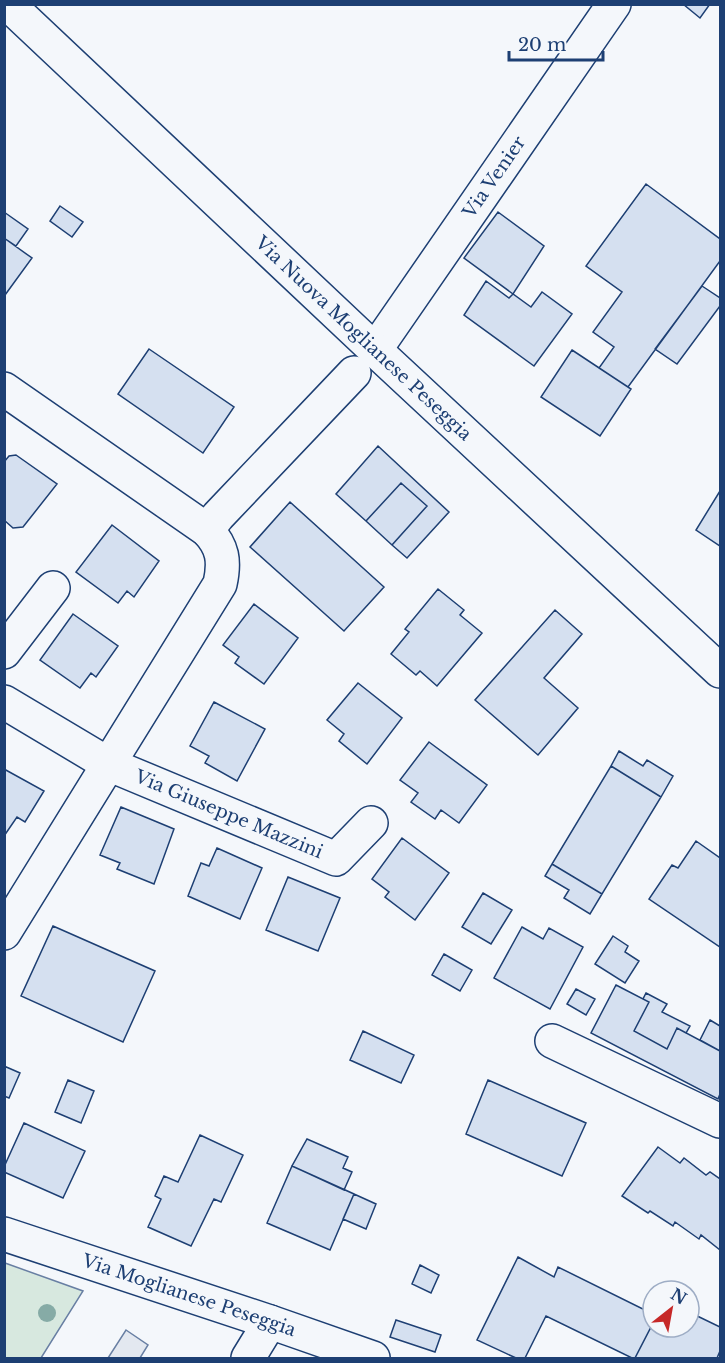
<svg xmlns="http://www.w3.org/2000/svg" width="725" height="1363" font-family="'Libre Baskerville',serif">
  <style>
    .green { fill: #d7e8df; stroke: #687fa3; stroke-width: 1.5 }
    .parking { fill: #e3e8f0; stroke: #687fa3; stroke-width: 1.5 }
    .building { fill: #d5e0f0; stroke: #1d3f73; stroke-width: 1.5 }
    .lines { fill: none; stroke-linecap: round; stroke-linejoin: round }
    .minor-casing { stroke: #1d3f73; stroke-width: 36 }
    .major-casing { stroke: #1d3f73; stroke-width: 36 }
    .minor { stroke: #f4f7fb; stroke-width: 33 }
    .major { stroke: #f4f7fb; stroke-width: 33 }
    .tree { fill: #86aba6 }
    .labels { text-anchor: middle; stroke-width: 4.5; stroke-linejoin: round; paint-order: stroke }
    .street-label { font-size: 18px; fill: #1d3f73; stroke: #f4f7fb }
  </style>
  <rect width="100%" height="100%" fill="#f4f7fb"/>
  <!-- green -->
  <path class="green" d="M 5,1263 L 83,1291 L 41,1358 L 5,1358 Z"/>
  <!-- parking -->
  <path class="parking" d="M 126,1330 L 148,1345 L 140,1358 L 108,1358 Z"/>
  <!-- building -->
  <path class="building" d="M 683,4 L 710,4 L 700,18 Z
    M 646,184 L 720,239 L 720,261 L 628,387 L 599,368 L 614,347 L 593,332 L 622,292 L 586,266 Z
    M 60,206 L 83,222 L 72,237 L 50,221 Z
    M 4,212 L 28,229 L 16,246 L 4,238 Z
    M 498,212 L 544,246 L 513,294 L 464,258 Z
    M 4,238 L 32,258 L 5,295 L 4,294 Z
    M 486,281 L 509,298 L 513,294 L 531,307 L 542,292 L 572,314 L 534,366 L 464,315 Z
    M 702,286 L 720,298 L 720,306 L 677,364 L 655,349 Z
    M 149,349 L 234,407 L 203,453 L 118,394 Z
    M 572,350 L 631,389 L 600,436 L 541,397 Z
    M 378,446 L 449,512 L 407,558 L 392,545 L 427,506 L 401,483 L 366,521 L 336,494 Z
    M 16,455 L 57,484 L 23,527 L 13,528 L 4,520 L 4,462 L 9,456 Z
    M 401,483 L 427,506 L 392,545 L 366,521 Z
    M 720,491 L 720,546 L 696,530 Z
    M 290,502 L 384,587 L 344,631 L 250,547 Z
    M 112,525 L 159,561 L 134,597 L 127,591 L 118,603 L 76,572 Z
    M 438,589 L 464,610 L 460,615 L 482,633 L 437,686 L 420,671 L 416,675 L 391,654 L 409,632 L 405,629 Z
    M 254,604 L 298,638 L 264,684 L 235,663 L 239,657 L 223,645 Z
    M 555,610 L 582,634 L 544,678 L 578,708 L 538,755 L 475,700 Z
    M 73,614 L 118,646 L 96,677 L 91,673 L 80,688 L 40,660 Z
    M 358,683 L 402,718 L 367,764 L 339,741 L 344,734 L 327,720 Z
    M 214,702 L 265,729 L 237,781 L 205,763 L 209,756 L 190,746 Z
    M 429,742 L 487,785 L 459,823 L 441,810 L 435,819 L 411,802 L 418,793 L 400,780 Z
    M 619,751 L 643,766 L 647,760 L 673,776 L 661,797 L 611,766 Z
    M 611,766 L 661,797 L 602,894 L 552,864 Z
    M 4,769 L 44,791 L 25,822 L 17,817 L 4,836 Z
    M 121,807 L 174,829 L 154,884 L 117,869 L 120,863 L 100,855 Z
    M 402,838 L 449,873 L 415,920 L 385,897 L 389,892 L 372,879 Z
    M 696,841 L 720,858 L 720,947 L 649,899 L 672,865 L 678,868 Z
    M 217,848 L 262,868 L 240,919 L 188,896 L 201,863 L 209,866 Z
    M 552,864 L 602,894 L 590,914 L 564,898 L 569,890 L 545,876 Z
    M 288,877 L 340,898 L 318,951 L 266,930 Z
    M 483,893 L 512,910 L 491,944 L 462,927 Z
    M 53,926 L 155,971 L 123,1042 L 21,996 Z
    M 522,927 L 543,939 L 549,928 L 583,947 L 550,1009 L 494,978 Z
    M 613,936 L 628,946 L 625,952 L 639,961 L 625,983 L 595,964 Z
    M 444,954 L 472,970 L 460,991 L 432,975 Z
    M 616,985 L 649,1002 L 634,1031 L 667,1049 L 677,1028 L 720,1051 L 720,1094 L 718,1099 L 591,1033 Z
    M 576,989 L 595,999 L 586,1015 L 567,1004 Z
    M 646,993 L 667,1004 L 662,1012 L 690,1026 L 686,1033 L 677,1028 L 667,1049 L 634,1031 L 649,1002 L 643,999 Z
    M 710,1020 L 720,1026 L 720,1051 L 700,1040 Z
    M 363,1031 L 414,1055 L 401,1083 L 350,1060 Z
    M 4,1066 L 20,1073 L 9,1098 L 4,1096 Z
    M 68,1080 L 94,1091 L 81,1123 L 55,1112 Z
    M 488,1080 L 586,1123 L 562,1176 L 466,1134 Z
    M 24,1123 L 85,1151 L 63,1198 L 4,1172 L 4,1167 Z
    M 200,1135 L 243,1155 L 221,1202 L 214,1199 L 191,1246 L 148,1227 L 161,1199 L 155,1196 L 164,1176 L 178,1182 Z
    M 307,1139 L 348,1157 L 343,1168 L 352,1172 L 344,1190 L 292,1166 Z
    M 658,1147 L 680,1163 L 684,1158 L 706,1175 L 710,1172 L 720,1179 L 720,1250 L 701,1235 L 699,1239 L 675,1222 L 673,1226 L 650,1211 L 648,1213 L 622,1196 Z
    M 292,1166 L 354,1194 L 330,1250 L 267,1223 Z
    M 354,1194 L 376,1204 L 366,1229 L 343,1219 Z
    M 518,1257 L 554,1277 L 558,1267 L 653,1314 L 653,1323 L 635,1358 L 632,1358 L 546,1316 L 525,1358 L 516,1358 L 477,1340 Z
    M 420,1265 L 439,1275 L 431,1293 L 412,1284 Z
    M 689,1312 L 720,1327 L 720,1351 L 717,1358 L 635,1358 L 653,1323 L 653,1327 L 689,1327 Z
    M 396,1320 L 441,1335 L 435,1352 L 390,1337 Z"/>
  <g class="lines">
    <!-- minor casing -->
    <g class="minor-casing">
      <g id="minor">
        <path id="s1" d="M 375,350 L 614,4"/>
        <path d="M 4,389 L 207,530 C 223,547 225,561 220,584 L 4,933"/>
        <path d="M 207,530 L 218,516 L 354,373"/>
        <path d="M 4,652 L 53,588"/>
        <path id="s2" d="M 4,702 L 108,764 L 336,859 L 371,823"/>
        <path d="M 552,1041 L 720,1121"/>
        <path id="s3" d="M 4,1234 L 270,1322 L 373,1358"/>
        <path d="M 248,1358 L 270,1322"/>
      </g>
    </g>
    <!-- major casing -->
    <g class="major-casing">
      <g id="major">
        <path id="s4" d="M 8,4 L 375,350 L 720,671"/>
      </g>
    </g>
    <!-- minor -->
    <use href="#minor" class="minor"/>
    <!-- major -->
    <use href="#major" class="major"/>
  </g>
  <!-- trees -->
  <circle class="tree" cx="47" cy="1313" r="9"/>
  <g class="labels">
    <!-- street labels -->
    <g class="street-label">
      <text dy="6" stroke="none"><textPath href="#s1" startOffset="210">Via Venier</textPath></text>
      <text dy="6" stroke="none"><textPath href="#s4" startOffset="488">Via Nuova Moglianese Peseggia</textPath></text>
      <text dy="6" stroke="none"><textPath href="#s2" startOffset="252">Via Giuseppe Mazzini</textPath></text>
      <text dy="6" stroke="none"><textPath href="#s3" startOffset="195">Via Moglianese Peseggia</textPath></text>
    </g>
  </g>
  <!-- border -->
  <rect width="725" height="1363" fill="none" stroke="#1d3f73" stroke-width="12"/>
  <!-- north arrow -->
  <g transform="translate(671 1309) rotate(31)"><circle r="28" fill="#f4f7fb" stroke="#9eadc5" stroke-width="1.5"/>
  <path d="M0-4.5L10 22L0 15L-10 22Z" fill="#c62828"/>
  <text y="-9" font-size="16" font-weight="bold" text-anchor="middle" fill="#1d3f73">N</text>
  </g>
  <!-- scale -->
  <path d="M509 51v9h94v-9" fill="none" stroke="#1d3f73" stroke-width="3"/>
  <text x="518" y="51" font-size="18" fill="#1d3f73" stroke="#f4f7fb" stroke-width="4.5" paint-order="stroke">20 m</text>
</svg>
